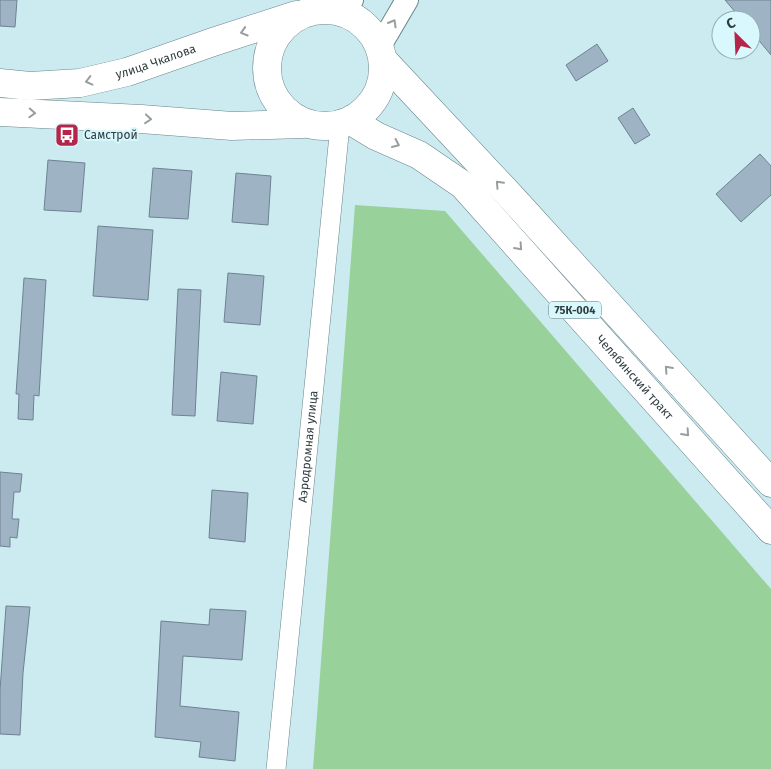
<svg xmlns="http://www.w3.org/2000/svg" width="771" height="769" font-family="'Fira Sans',sans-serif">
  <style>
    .green { fill: #98d19a }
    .building { fill: #9eb3c4; stroke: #6e8292 }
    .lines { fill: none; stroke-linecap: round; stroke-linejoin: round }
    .minor-casing { stroke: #68858a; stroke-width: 20 }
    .tertiary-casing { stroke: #68858a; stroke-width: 24 }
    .primary-casing { stroke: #68858a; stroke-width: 29 }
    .minor { stroke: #fff; stroke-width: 19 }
    .tertiary { stroke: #fff; stroke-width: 22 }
    .primary { stroke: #fff; stroke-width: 28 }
    .oneway { stroke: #989e9f }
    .labels { text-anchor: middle; stroke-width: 4; stroke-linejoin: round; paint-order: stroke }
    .shield { fill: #d9f8fe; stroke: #637578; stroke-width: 1 }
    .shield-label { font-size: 11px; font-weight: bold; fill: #303d3f }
    .street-label { font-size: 12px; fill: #303d3f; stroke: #d9f8fe }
    .poi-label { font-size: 12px; fill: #303d3f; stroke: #d9f8fe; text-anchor: start }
  </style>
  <rect width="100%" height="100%" fill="#ccebf1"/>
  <!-- green -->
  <path class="green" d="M 355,205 L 445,211 L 771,589 L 771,769 L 313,769 Z"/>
  <!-- building -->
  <path class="building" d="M 0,0 L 17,0 L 15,27 L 0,26 Z
    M 725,0 L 771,0 L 771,55 L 751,31 L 751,20 L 742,20 Z
    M 597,44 L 608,61 L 576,81 L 566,65 Z
    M 633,108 L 650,135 L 635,144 L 618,118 Z
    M 760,154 L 771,166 L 771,195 L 741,222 L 716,194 Z
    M 48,160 L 85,163 L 81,212 L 44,210 Z
    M 153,168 L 192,171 L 188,219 L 149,217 Z
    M 236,173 L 271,176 L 268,225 L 232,222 Z
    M 98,226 L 153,230 L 148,300 L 93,296 Z
    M 228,273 L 264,276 L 260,325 L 224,322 Z
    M 24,278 L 46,280 L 39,396 L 34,395 L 33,420 L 18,419 L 19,394 L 16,394 Z
    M 178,289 L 201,290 L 195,416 L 172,415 Z
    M 221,372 L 257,376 L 253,424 L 217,421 Z
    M 0,472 L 22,474 L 20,492 L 14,492 L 12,519 L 19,519 L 17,538 L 10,537 L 10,547 L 0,546 Z
    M 212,490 L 248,493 L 245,542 L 209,538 Z
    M 6,606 L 30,607 L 23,673 L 20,735 L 0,734 L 0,690 Z
    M 210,609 L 246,611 L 242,660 L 183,656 L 180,706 L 239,712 L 235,761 L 199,757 L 201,742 L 155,737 L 161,621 L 209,625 Z"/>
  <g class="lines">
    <!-- minor casing -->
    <g class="minor-casing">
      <g id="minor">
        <path id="s1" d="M 276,769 L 340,125"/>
      </g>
    </g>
    <!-- tertiary casing -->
    <g class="tertiary-casing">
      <path id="tertiary" d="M 329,9 L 352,0
        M 380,46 L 407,0"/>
    </g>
    <!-- primary casing -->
    <g class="primary-casing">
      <g id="primary">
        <circle cx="325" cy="68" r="58"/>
        <path d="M 384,61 L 514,200 L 771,483"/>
        <path id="s2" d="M 0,83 L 30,86 L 80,83 L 127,72 L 213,42 L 296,15"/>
        <path d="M 0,112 L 141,119 L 232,126 L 303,124"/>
        <path id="s3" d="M 353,122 L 376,136 L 419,155 L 463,185 L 771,530"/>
      </g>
    </g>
    <!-- minor -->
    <use href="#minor" class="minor"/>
    <!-- tertiary -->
    <use href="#tertiary" class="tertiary"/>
    <!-- primary -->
    <use href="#primary" class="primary"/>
  </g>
  <!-- one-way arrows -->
  <defs><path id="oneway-chevron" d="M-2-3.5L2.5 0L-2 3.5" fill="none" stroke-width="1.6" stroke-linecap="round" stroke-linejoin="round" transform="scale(1.25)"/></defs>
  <g class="oneway">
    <use href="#oneway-chevron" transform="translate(393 23) rotate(-60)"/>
    <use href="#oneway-chevron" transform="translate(244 32) rotate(163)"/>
    <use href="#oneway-chevron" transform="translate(89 81) rotate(166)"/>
    <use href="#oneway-chevron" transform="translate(32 113) rotate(3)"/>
    <use href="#oneway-chevron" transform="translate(148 119) rotate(5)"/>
    <use href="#oneway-chevron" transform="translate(396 144) rotate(25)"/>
    <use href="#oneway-chevron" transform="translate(499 184) rotate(-133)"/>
    <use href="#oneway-chevron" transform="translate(519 247) rotate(48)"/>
    <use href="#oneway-chevron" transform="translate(668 369) rotate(-132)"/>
    <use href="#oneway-chevron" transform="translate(686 433) rotate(48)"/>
  </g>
  <!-- icons -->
  <defs>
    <g id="bus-square" transform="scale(1.25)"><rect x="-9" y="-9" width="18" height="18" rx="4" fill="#b52449" stroke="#d9f8fe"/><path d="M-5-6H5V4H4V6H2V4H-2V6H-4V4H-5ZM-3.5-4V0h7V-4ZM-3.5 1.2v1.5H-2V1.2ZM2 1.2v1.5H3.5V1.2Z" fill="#fff"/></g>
  </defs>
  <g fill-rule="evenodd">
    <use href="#bus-square" x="67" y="135"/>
  </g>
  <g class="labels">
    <!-- shield labels -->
    <rect class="shield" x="549" y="301.5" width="52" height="17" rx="4"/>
    <g class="shield-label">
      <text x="575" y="314">75К-004</text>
    </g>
    <!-- street labels -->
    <g class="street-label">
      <text dy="4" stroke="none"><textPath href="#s2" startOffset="159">улица Чкалова</textPath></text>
      <text dy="4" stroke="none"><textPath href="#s3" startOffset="385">Челябинский тракт</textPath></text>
      <text dy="4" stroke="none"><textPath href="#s1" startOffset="324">Аэродромная улица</textPath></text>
    </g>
    <!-- poi labels -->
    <g class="poi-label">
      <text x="84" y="139">Самстрой</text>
    </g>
  </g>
  <!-- north arrow -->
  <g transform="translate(736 35) rotate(336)"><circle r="24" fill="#d9f8fe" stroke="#95adb2"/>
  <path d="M0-4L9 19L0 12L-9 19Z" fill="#b52449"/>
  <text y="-8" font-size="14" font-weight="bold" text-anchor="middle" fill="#303d3f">С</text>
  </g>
</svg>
